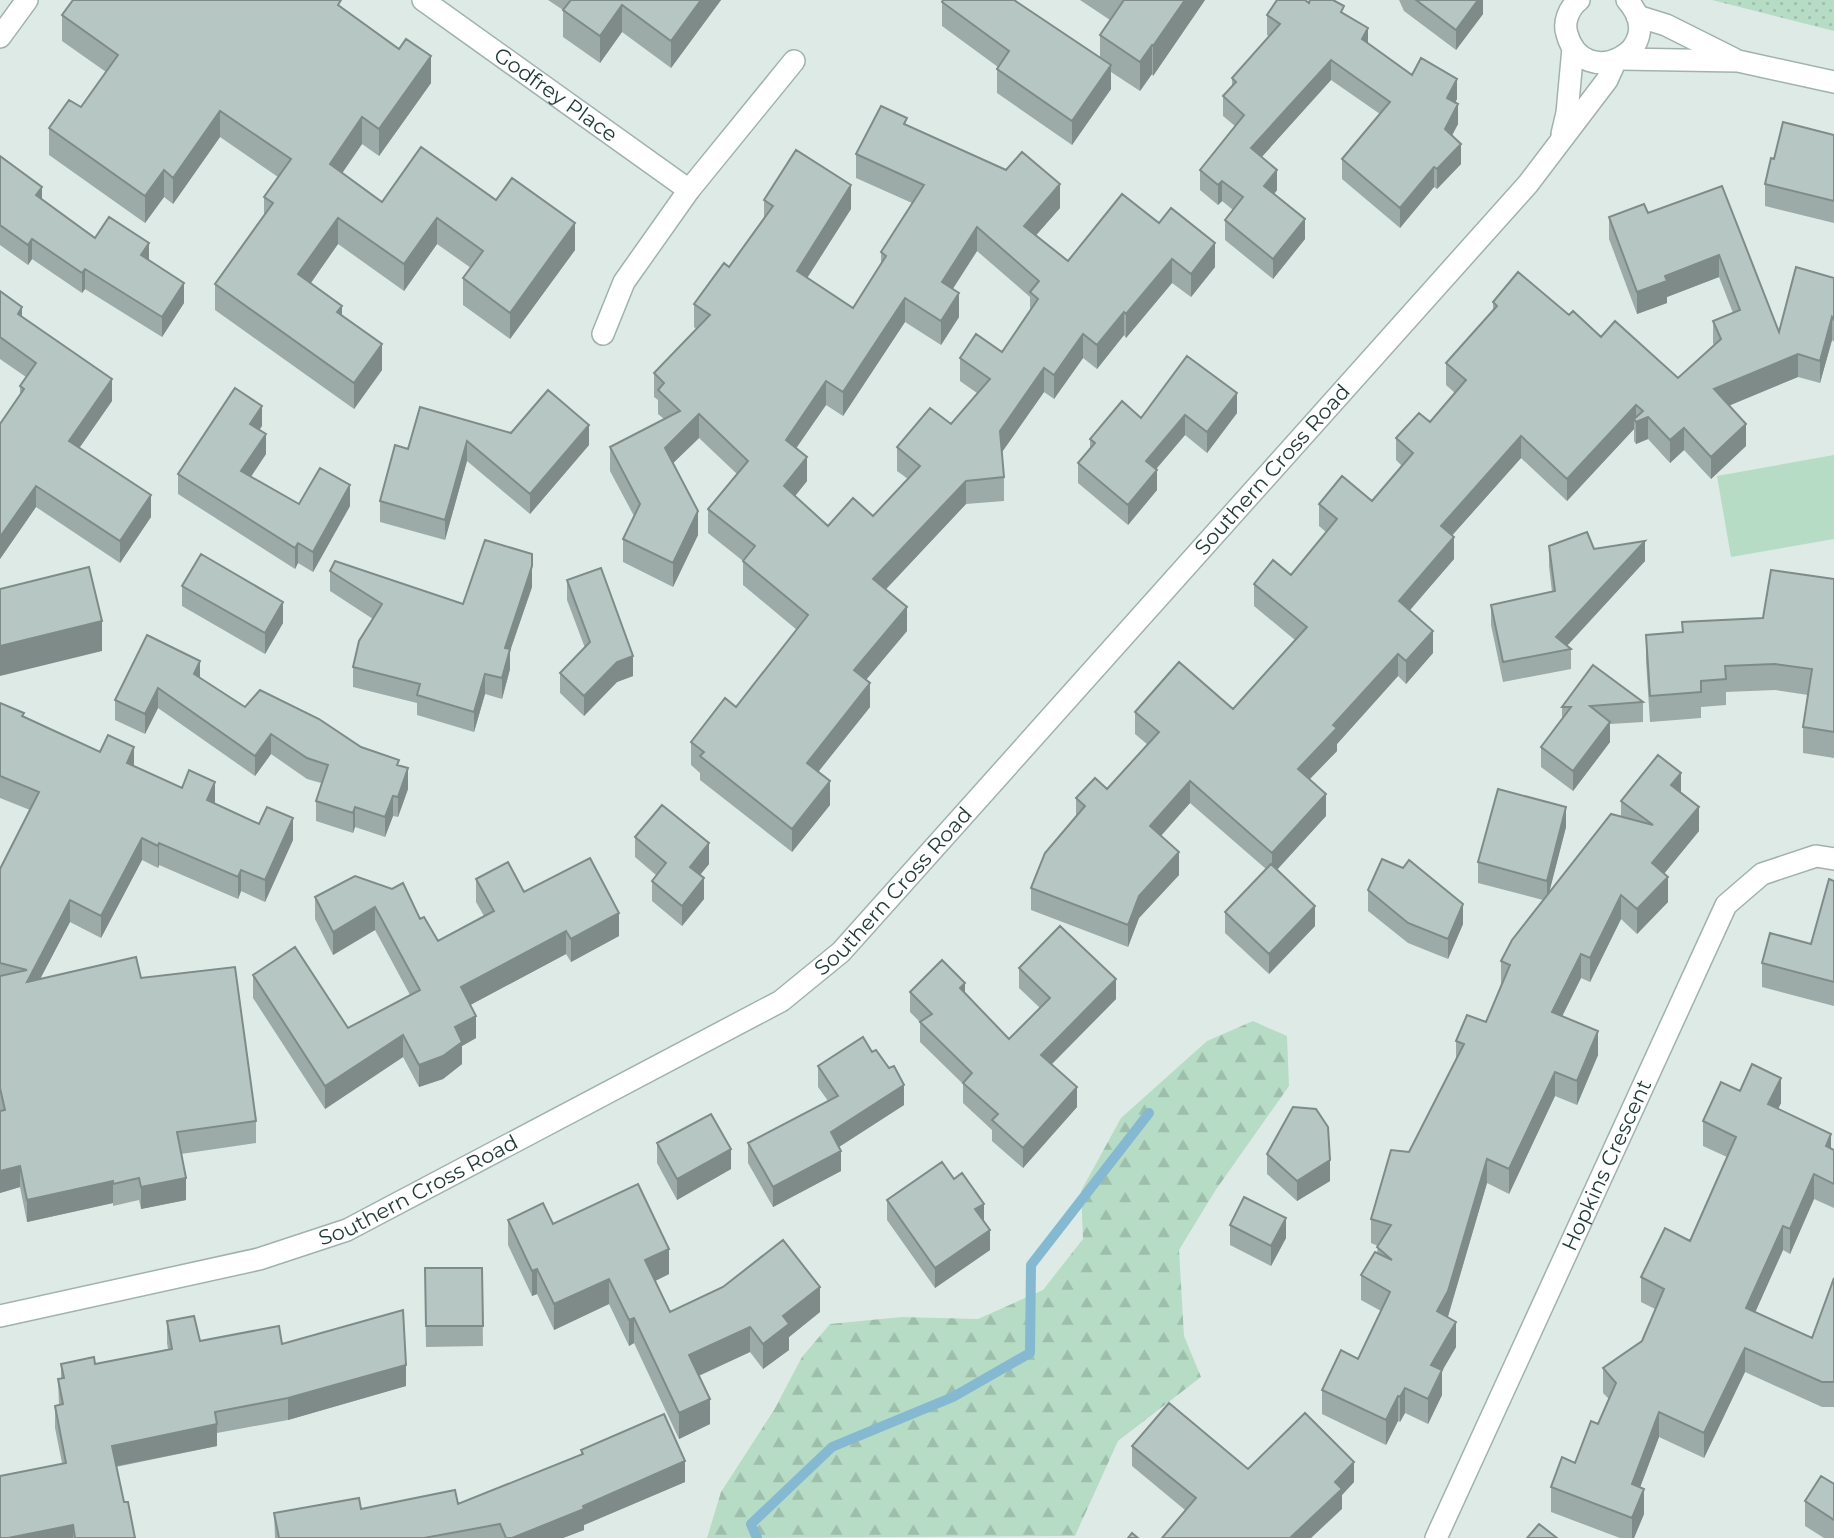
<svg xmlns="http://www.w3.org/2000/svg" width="1834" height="1538" font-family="Montserrat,sans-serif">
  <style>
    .grass { fill: #b6dcc6 }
    .forest { fill: url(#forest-firs) }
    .park { fill: url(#park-dots) }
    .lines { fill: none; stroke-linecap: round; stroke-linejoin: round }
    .stream { stroke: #84b9d1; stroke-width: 10 }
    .minor-casing { stroke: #a1b2ae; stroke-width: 24 }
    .minor { stroke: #fff; stroke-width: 21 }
    .wall { fill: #9daba8; fill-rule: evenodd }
    .shaded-wall { fill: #7f8b88 }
    .building { fill: #b6c7c3; stroke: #7f8b88; stroke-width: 2; fill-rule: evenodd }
    .labels { text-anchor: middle; stroke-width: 7; stroke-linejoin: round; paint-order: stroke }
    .street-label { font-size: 21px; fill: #1f3a36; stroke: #eef7f4 }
  </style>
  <defs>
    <pattern id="forest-firs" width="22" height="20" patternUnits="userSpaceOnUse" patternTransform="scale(1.75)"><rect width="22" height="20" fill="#b6dcc6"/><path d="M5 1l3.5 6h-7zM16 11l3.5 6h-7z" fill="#9cbeab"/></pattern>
    <pattern id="park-dots" width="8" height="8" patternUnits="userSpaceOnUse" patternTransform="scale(1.75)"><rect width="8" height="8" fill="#b6dcc6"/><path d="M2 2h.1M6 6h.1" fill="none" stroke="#9cbeab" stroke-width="1.8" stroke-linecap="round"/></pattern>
  </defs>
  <rect width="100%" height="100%" fill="#deeae6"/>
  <!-- grass -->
  <path class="grass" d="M 1834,455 L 1834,539 L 1731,557 L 1717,476 Z"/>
  <!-- forest -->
  <path class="forest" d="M 1253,1021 L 1287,1036 L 1289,1086 L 1215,1191 L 1179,1250 L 1184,1336 L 1201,1377 L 1118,1441 L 1075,1536 L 707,1538 L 721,1492 L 774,1410 L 802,1357 L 830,1324 L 902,1317 L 978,1319 L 1043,1290 L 1083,1239 L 1081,1191 L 1121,1118 L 1207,1041 Z"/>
  <!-- park -->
  <path class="park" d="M 1712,0 L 1834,0 L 1834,31 Z"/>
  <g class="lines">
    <!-- stream -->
    <path class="stream" d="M 757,1538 L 751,1524 L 832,1447 L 953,1397 L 1030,1353 L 1031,1265 L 1149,1113"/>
    <!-- minor casing -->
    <g class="minor-casing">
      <g id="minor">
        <path id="s1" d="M 423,0 L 689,190"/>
        <path d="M 1579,0 C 1569,8 1563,22 1567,34 C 1583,93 1672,50 1627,0"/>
        <path d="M 1637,16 L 1666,25 L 1734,59"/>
        <path d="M 0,37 L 27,0"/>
        <path d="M 1621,59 L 1738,61 L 1834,82"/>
        <path d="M 1562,134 L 1567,113 L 1573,48"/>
        <path d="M 603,334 L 624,282 L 689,190 L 794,61"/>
        <path id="s2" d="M 0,1316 L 259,1259 L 347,1230 L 781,1001 L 841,952 L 1528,184 L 1607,80 L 1616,60"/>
        <path id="s3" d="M 1436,1538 L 1726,905 L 1762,874 L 1816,856 L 1834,859"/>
      </g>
    </g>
    <!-- minor -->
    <use href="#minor" class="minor"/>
  </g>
  <!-- wall -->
  <path class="wall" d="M 548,0 L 721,0 L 671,68 L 622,32 L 600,63 L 563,37 L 563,10 Z
    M 1080,0 L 1205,0 L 1153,76 L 1152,74 L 1140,91 L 1111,72 L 1111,89 L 1072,145 L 997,93 L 997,69 L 998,67 L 942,26 L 942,2 L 1100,58 L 1100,35 L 1110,20 Z
    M 1399,0 L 1483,0 L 1483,14 L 1456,50 L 1404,11 Z
    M 1309,3 L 1344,13 L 1368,44 L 1412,75 L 1457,99 L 1455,102 L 1458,124 L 1452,135 L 1461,164 L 1437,189 L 1434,187 L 1400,228 L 1342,179 L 1342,159 L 1380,114 L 1331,80 L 1261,157 L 1277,190 L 1274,194 L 1305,239 L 1273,279 L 1225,240 L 1225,220 L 1233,210 L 1222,201 L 1218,205 L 1200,190 L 1200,170 L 1235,126 L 1223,116 L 1223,96 L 1232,86 L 1232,78 L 1269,36 L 1267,35 L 1267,15 Z
    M 342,8 L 431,83 L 379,156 L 362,144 L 342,173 L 382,202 L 496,200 L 575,250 L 510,339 L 463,305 L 463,278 L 471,268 L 437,244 L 404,291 L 338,244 L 311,283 L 342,315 L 382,370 L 354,409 L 215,310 L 215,284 L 264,215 L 264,197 L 278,177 L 220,137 L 173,204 L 164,197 L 145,223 L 49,155 L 49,128 L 81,107 L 106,72 L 62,41 L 62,15 Z
    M 907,126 L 1060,208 L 1036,235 L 1068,261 L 1122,194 L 1215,267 L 1191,297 L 1172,283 L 1126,338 L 1124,335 L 1097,369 L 1083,358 L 1054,399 L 1044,392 L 1002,452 L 1004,477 L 1004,501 L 966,504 L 885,590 L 907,631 L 866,680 L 870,707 L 818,772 L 830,805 L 792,852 L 700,780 L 700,773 L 691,765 L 691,742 L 736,707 L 797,630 L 743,585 L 743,561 L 708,533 L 708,509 L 737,474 L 699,438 L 673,463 L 698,535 L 673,587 L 623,562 L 623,539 L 634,516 L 610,471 L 610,447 L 664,419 L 658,414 L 658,400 L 654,397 L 654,373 L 696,329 L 694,327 L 694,304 L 729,267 L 764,218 L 764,200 L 851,209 L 807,278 L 853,308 L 881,265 L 881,252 L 912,203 L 856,178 L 856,154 ZM 977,251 L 1030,297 L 1030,312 L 1002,352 L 960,358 L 960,381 L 977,393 L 951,424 L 897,447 L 897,471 L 908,479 L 873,516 L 828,526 L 795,496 L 807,481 L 796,448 L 826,405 L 843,416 L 905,322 L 941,345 L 959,317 L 952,289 Z
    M 1834,135 L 1834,223 L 1765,206 L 1765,184 L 1774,159 Z
    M 0,156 L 42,200 L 95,238 L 149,260 L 184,303 L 162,337 L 85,289 L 82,293 L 32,259 L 28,265 L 0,245 Z
    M 1722,186 L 1779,332 L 1834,278 L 1834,342 L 1832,340 L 1820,383 L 1798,377 L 1729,405 L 1746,446 L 1711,479 L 1684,450 L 1670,463 L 1648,439 L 1636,444 L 1634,441 L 1634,429 L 1567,501 L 1521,458 L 1452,535 L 1454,559 L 1409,610 L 1433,653 L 1406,684 L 1398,676 L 1337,744 L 1337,751 L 1310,779 L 1326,816 L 1277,870 L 1315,926 L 1269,974 L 1225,933 L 1225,912 L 1266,869 L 1190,803 L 1161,836 L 1179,875 L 1139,918 L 1128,947 L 1031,910 L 1031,888 L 1076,817 L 1076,798 L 1107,789 L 1148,745 L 1135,734 L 1135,712 L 1233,709 L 1295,640 L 1254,606 L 1254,584 L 1291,575 L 1326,532 L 1319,526 L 1319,504 L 1372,501 L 1402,466 L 1396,460 L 1396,438 L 1430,422 L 1455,393 L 1446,385 L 1446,363 L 1493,311 L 1493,302 L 1569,315 L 1601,337 L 1678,378 L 1714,346 L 1713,343 L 1713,321 L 1733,313 L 1719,277 L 1667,297 L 1667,303 L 1637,314 L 1609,239 L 1609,217 L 1648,213 Z
    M 0,291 L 22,317 L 112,401 L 79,448 L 151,517 L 120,563 L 36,507 L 0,559 L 0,424 L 20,396 L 20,386 L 26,377 L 0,359 Z
    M 1237,413 L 1207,453 L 1185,435 L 1156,469 L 1157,490 L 1128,525 L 1078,483 L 1078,463 L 1090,449 L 1090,439 L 1141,418 Z
    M 262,426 L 259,429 L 266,454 L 251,477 L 299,504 L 350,506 L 313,572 L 298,563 L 295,569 L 178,494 L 178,474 Z
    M 511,433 L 589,445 L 530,514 L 467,461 L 445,540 L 380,522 L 380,501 L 408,449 Z
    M 1549,546 L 1594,549 L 1645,561 L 1567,646 L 1571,649 L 1571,669 L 1503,682 L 1491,625 L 1491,605 L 1552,592 L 1549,566 Z
    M 330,571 L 463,604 L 532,587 L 510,651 L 510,669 L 502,699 L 485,694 L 474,732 L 417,715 L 417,703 L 353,687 L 353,667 L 373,619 L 330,591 Z
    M 1834,579 L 1834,758 L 1803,753 L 1803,727 L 1808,695 L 1775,690 L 1726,692 L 1726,705 L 1701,707 L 1701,718 L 1650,722 L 1646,661 L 1646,635 L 1682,632 L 1682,622 L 1763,618 Z
    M 567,580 L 633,676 L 617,682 L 584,716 L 560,693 L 560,673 L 585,648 L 567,600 Z
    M 182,586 L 283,623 L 265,654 L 182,606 Z
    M 200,678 L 245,707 L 361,747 L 399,766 L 408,789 L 398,817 L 393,816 L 385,837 L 355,827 L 353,833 L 316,821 L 316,801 L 321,783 L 307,779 L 271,754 L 255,776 L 158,708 L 145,734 L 115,720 L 115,700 Z
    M 1643,702 L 1643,722 L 1610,724 L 1610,742 L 1573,791 L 1541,767 L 1541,747 L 1562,719 L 1562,707 Z
    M 0,703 L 24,717 L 100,752 L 134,767 L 293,840 L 265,902 L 241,891 L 238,899 L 159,865 L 158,868 L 142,860 L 101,938 L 70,922 L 40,979 L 141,978 L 256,1121 L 256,1143 L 181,1154 L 186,1200 L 141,1209 L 139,1200 L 113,1206 L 113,1203 L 27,1222 L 20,1187 L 0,1193 L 0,869 L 30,810 L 0,798 Z
    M 1681,792 L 1699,831 L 1664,874 L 1668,902 L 1637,934 L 1621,919 L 1590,982 L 1581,978 L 1562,1016 L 1598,1055 L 1577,1105 L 1555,1096 L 1509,1194 L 1487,1183 L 1448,1317 L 1456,1347 L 1442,1371 L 1442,1395 L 1428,1424 L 1405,1413 L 1400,1422 L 1398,1421 L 1386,1445 L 1322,1414 L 1322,1390 L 1358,1359 L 1381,1311 L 1361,1300 L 1361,1275 L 1377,1253 L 1378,1246 L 1371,1243 L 1371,1219 L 1409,1152 L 1456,1060 L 1456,1041 L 1486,1022 L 1501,985 L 1501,961 L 1543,900 L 1478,883 L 1478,862 L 1566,827 L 1549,892 L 1621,817 L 1621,801 Z
    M 635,837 L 709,864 L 700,875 L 704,899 L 682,926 L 652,901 L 652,881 L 656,875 L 635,857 Z
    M 355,876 L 420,919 L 438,941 L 484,916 L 476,902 L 476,879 L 524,892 L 619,936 L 571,962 L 566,954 L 470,1005 L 476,1038 L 462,1046 L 462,1064 L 443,1079 L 419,1087 L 403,1057 L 325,1109 L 253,998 L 253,975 L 348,1028 L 410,995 L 375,930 L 333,955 L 315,919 L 315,897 Z
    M 1834,881 L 1834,1006 L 1762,987 L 1762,963 L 1811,944 Z
    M 1368,890 L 1463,924 L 1448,959 L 1408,943 L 1368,911 Z
    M 1019,968 L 1116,999 L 1052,1064 L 1077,1107 L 1023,1168 L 992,1141 L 992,1130 L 963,1103 L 963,1084 L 920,1042 L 920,1022 L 910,1012 L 910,992 L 965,994 L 1009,1039 L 1040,1008 L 1019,988 Z
    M 818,1066 L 904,1105 L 839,1147 L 841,1171 L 773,1207 L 748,1163 L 748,1143 L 828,1101 L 818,1087 Z
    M 1740,1091 L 1781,1103 L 1778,1109 L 1834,1150 L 1834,1208 L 1814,1199 L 1790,1254 L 1783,1250 L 1755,1312 L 1812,1338 L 1834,1278 L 1834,1407 L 1822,1407 L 1745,1372 L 1704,1458 L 1659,1437 L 1640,1487 L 1644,1514 L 1634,1538 L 1620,1538 L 1551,1512 L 1551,1487 L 1575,1463 L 1598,1424 L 1609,1399 L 1603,1393 L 1603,1368 L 1642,1341 L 1655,1309 L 1641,1302 L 1641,1277 L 1690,1241 L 1727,1157 L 1703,1146 L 1703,1121 Z
    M 657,1143 L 731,1169 L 677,1200 L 657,1163 Z
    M 1267,1154 L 1330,1181 L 1297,1201 L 1267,1174 Z
    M 887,1200 L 984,1222 L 990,1250 L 935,1288 L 887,1220 Z
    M 508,1220 L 553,1224 L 669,1274 L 655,1281 L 670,1312 L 820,1312 L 789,1337 L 789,1350 L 763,1369 L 750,1352 L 699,1376 L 710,1424 L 679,1439 L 634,1343 L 629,1346 L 609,1304 L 554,1330 L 537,1294 L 532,1296 L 508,1245 Z
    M 1230,1225 L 1286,1238 L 1271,1266 L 1230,1245 Z
    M 425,1268 L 482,1268 L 483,1346 L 426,1347 Z
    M 167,1321 L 200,1341 L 282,1344 L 406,1386 L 288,1420 L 217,1433 L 217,1446 L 116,1467 L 124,1502 L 135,1538 L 0,1538 L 62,1463 L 55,1428 L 55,1406 L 59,1405 L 58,1379 L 61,1378 L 61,1364 L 95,1364 L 168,1349 L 167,1343 Z
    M 1132,1446 L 1248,1469 L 1354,1482 L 1342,1495 L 1342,1509 L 1185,1510 L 1132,1466 Z
    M 581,1450 L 685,1482 L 584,1525 L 584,1530 L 563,1538 L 275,1538 L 274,1513 L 458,1504 L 581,1455 Z
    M 1834,1484 L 1834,1538 L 1824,1538 L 1805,1526 L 1805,1501 Z"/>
  <!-- shaded-wall -->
  <path class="shaded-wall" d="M 701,0 L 721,0 L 671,68 L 671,41 Z
    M 1185,0 L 1205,0 L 1153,76 L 1153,46 Z
    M 1478,0 L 1483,0 L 1483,14 L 1456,50 L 1456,30 Z
    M 622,5 L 622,32 L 600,63 L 600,36 Z
    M 1368,28 L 1368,48 L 1362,39 Z
    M 1152,45 L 1152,74 L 1140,91 L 1140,62 Z
    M 431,56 L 431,83 L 379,156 L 379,129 Z
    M 1331,60 L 1331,80 L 1251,169 L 1251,148 Z
    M 1111,65 L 1111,89 L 1072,145 L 1072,121 Z
    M 1457,79 L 1457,99 L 1447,118 L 1447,98 Z
    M 1458,104 L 1458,124 L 1445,149 L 1445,129 Z
    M 220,111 L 220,137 L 173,204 L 173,178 Z
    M 362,117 L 362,144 L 330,191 L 330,164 Z
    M 1461,144 L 1461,164 L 1437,189 L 1437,169 Z
    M 1434,167 L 1434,187 L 1400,228 L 1400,208 Z
    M 164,170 L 164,197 L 145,223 L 145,196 Z
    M 1277,170 L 1277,190 L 1264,207 L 1264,186 Z
    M 1222,181 L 1222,201 L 1218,205 L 1218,185 Z
    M 1060,184 L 1060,208 L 1024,249 L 1024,226 Z
    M 851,185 L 851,209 L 797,294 L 797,271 Z
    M 42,187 L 42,207 L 36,195 Z
    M 338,218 L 338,244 L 298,301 L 298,274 Z
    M 437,218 L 437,244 L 404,291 L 404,264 Z
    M 1305,219 L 1305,239 L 1273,279 L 1273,259 Z
    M 575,223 L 575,250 L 510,339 L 510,313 Z
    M 977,227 L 977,251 L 942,306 L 942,282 Z
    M 32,239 L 32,259 L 28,265 L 28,245 Z
    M 149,243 L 149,263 L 141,255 Z
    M 1215,243 L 1215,267 L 1191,297 L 1191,274 Z
    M 1719,255 L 1719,277 L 1667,297 L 1667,303 L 1637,314 L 1637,292 L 1665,276 Z
    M 1172,259 L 1172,283 L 1126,338 L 1126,314 Z
    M 85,269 L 85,289 L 82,293 L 82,273 Z
    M 184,283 L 184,303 L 162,337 L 162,317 Z
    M 959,293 L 959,317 L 941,345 L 941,321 Z
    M 905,298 L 905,322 L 843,416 L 843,392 Z
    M 342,306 L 342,332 L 337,312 Z
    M 22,307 L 22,329 L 18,314 Z
    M 1124,312 L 1124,335 L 1097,369 L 1097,345 Z
    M 1832,317 L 1832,340 L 1820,383 L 1820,361 Z
    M 1083,334 L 1083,358 L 1054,399 L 1054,375 Z
    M 382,344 L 382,370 L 354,409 L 354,383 Z
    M 1798,354 L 1798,377 L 1714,412 L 1714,389 Z
    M 1044,368 L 1044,392 L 1000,455 L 1000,431 Z
    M 112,379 L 112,401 L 69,463 L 69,441 Z
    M 826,381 L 826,405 L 786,463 L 786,440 Z
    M 1237,393 L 1237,413 L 1207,453 L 1207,432 Z
    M 1636,405 L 1636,422 L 1634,419 L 1634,429 L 1567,501 L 1567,479 Z
    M 262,406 L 262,426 L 250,444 L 250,424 Z
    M 699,414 L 699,438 L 665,471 L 665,448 Z
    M 1185,415 L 1185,435 L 1146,481 L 1146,461 Z
    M 1648,417 L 1648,439 L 1636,444 L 1636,422 Z
    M 1746,424 L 1746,446 L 1711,479 L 1711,457 Z
    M 589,425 L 589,445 L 530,514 L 530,494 Z
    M 1684,428 L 1684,450 L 1670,463 L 1670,440 Z
    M 266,434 L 266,454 L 241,491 L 241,471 Z
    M 1521,436 L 1521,458 L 1441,548 L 1441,526 Z
    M 467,441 L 467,461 L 445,540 L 445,520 Z
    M 807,457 L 807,481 L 784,510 L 784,486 Z
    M 1157,470 L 1157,490 L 1128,525 L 1128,505 Z
    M 966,481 L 966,504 L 873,603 L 873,579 Z
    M 350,485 L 350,506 L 313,572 L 313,552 Z
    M 36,486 L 36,507 L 0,559 L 0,537 Z
    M 151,495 L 151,517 L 120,563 L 120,541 Z
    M 698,511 L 698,535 L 673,587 L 673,563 Z
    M 1454,537 L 1454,559 L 1399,623 L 1399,601 Z
    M 1645,541 L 1645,561 L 1563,650 L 1556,637 Z
    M 298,543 L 298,563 L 295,569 L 295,548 Z
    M 532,566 L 532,587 L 510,651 L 510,669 L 502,699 L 502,678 L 505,648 Z
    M 283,602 L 283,623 L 265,654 L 265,633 Z
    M 907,607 L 907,631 L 854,694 L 854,670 Z
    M 102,621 L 102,651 L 0,676 L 0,646 Z
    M 1433,631 L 1433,653 L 1406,684 L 1406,661 Z
    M 1398,654 L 1398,676 L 1337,744 L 1337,751 L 1298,791 L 1298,769 L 1333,725 Z
    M 633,656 L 633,676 L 617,682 L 584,716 L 584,696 L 617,662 Z
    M 200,661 L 200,681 L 194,674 Z
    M 485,674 L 485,694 L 474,732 L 474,712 Z
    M 870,683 L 870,707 L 807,786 L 807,763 Z
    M 158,688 L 158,708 L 145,734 L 145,714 Z
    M 1610,722 L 1610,742 L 1573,791 L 1573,771 Z
    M 271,734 L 271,754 L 255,776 L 255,756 Z
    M 134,747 L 134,769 L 127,763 Z
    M 408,768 L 408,789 L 398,817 L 398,797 Z
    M 1681,773 L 1681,798 L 1671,785 Z
    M 830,781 L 830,805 L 792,852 L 792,829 Z
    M 1190,781 L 1190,803 L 1150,848 L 1150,826 Z
    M 215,782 L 215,804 L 207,800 Z
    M 1326,794 L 1326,816 L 1272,875 L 1272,853 Z
    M 393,796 L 393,816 L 385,837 L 385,817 Z
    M 355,807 L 355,827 L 353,833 L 353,813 Z
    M 1566,807 L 1566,827 L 1547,901 L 1547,881 Z
    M 1699,807 L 1699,831 L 1652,888 L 1652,863 Z
    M 293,818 L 293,840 L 265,902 L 265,880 Z
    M 142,838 L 142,860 L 101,938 L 101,916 Z
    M 159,843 L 159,865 L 158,868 L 158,846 Z
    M 709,843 L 709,864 L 690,887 L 690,867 Z
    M 1179,852 L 1179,875 L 1139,918 L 1128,947 L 1128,925 L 1139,896 Z
    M 241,870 L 241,891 L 238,899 L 238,877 Z
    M 1668,877 L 1668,902 L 1637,934 L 1637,909 Z
    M 704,878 L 704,899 L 682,926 L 682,906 Z
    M 1621,895 L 1621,919 L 1590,982 L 1590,958 Z
    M 70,900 L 70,922 L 27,1004 L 27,982 Z
    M 1463,904 L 1463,924 L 1448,959 L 1448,939 Z
    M 1315,906 L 1315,926 L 1269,974 L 1269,954 Z
    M 375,907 L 375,930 L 333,955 L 333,932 Z
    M 619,913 L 619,936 L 571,962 L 571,939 Z
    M 566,931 L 566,954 L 461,1010 L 461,987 Z
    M 1581,954 L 1581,978 L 1552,1037 L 1552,1012 Z
    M 1116,979 L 1116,999 L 1041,1075 L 1041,1055 Z
    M 965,983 L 965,1003 L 960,988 Z
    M 476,1016 L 476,1038 L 462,1046 L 462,1064 L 443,1079 L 419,1087 L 419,1065 L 455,1027 Z
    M 1598,1031 L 1598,1055 L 1577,1105 L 1577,1081 Z
    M 403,1035 L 403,1057 L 325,1109 L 325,1086 Z
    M 1555,1072 L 1555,1096 L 1509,1194 L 1509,1169 Z
    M 1781,1078 L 1781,1103 L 1768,1129 L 1768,1104 Z
    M 904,1085 L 904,1105 L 831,1152 L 831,1132 Z
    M 1077,1087 L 1077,1107 L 1023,1168 L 1023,1148 Z
    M 1831,1134 L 1831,1159 L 1826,1146 Z
    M 731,1149 L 731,1169 L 677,1200 L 677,1179 Z
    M 841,1151 L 841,1171 L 773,1207 L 773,1187 Z
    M 1487,1159 L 1487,1183 L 1448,1316 L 1437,1335 L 1437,1311 Z
    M 1330,1160 L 1330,1181 L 1297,1201 L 1297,1181 Z
    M 20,1166 L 20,1187 L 0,1193 L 0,1171 Z
    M 1814,1174 L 1814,1199 L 1790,1254 L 1790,1229 Z
    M 186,1178 L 186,1200 L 141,1209 L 141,1187 Z
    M 113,1181 L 113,1203 L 27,1222 L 27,1200 Z
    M 984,1204 L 984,1224 L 975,1209 Z
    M 1286,1218 L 1286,1238 L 1271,1266 L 1271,1246 Z
    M 1783,1226 L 1783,1250 L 1746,1333 L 1746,1308 Z
    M 990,1230 L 990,1250 L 935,1288 L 935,1268 Z
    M 669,1249 L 669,1274 L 645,1286 L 645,1260 Z
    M 537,1269 L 537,1294 L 532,1296 L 532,1271 Z
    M 609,1279 L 609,1304 L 554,1330 L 554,1304 Z
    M 820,1287 L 820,1312 L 789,1337 L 789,1350 L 763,1369 L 763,1344 L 783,1316 Z
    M 634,1318 L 634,1343 L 629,1346 L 629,1320 Z
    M 1456,1322 L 1456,1347 L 1442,1371 L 1442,1395 L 1428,1424 L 1428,1399 L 1431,1365 Z
    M 750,1327 L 750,1352 L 689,1380 L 689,1355 Z
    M 1745,1348 L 1745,1372 L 1704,1458 L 1704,1433 Z
    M 406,1365 L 406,1386 L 288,1420 L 288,1398 Z
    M 1405,1388 L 1405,1413 L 1400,1422 L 1400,1397 Z
    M 1398,1396 L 1398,1421 L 1386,1445 L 1386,1420 Z
    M 710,1399 L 710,1424 L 679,1439 L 679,1413 Z
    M 1659,1412 L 1659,1437 L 1632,1509 L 1632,1484 Z
    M 217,1424 L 217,1446 L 112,1467 L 112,1446 Z
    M 685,1461 L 685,1482 L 584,1525 L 584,1530 L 563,1538 L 512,1538 Z
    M 1354,1462 L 1354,1482 L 1342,1495 L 1342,1509 L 1311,1538 L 1290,1538 L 1335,1482 Z
    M 1644,1489 L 1644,1514 L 1634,1538 L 1632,1538 L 1632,1518 Z
    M 73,1525 L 73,1538 L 8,1538 Z"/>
  <!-- building -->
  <path class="building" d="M 73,0 L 341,0 L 338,5 L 399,49 L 406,39 L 431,56 L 379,129 L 362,117 L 330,164 L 382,202 L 421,147 L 496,200 L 512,178 L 575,223 L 510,313 L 463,278 L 483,251 L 437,218 L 404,264 L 338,218 L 298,274 L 342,306 L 337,312 L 382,344 L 354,383 L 215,284 L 273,203 L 264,197 L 291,159 L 220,111 L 173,178 L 164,170 L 145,196 L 49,128 L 69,100 L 81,107 L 118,55 L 62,15 Z
    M 571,0 L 701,0 L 671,41 L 622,5 L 600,36 L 563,10 Z
    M 943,0 L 1014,0 L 1111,65 L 1072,121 L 997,69 L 1009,51 L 942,2 Z
    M 1124,0 L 1185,0 L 1153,46 L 1152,45 L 1140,62 L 1100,35 Z
    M 1277,0 L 1305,0 L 1309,3 L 1310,0 L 1333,0 L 1344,6 L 1341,12 L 1368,28 L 1362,39 L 1412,75 L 1421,58 L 1457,79 L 1447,98 L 1458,104 L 1445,129 L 1461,144 L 1437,169 L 1434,167 L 1400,208 L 1342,159 L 1390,102 L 1331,60 L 1251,148 L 1277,170 L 1264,186 L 1305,219 L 1273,259 L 1225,220 L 1243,197 L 1222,181 L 1218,185 L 1200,170 L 1244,115 L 1223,96 L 1236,82 L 1232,78 L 1280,24 L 1267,15 Z
    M 1416,0 L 1478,0 L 1456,30 Z
    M 881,106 L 907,118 L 904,124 L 1006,170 L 1022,152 L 1060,184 L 1024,226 L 1068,261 L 1122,194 L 1159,223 L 1171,208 L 1215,243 L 1191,274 L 1172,259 L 1126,314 L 1124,312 L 1097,345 L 1083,334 L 1054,375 L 1044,368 L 1000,431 L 1004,477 L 966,481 L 873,579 L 907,607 L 854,670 L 870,683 L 807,763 L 830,781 L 792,829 L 700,756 L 704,752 L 691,742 L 725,698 L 736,707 L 808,615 L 743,561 L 755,546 L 708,509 L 748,461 L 699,414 L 665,448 L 698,511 L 673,563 L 623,539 L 640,504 L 610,447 L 680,411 L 658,390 L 664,383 L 654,373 L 710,315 L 694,304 L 724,263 L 729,267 L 773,206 L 764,200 L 796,150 L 851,185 L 797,271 L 853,308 L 886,256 L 881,252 L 924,185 L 856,154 ZM 977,227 L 1039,281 L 1030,292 L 1038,299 L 1002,352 L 976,334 L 960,358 L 990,379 L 951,424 L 930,408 L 897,447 L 920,466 L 873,516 L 853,498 L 828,526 L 784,486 L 807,457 L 786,440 L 826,381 L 843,392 L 905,298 L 941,321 L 959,293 L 942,282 Z
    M 1783,122 L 1834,135 L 1834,201 L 1765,184 L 1771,158 L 1774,159 Z
    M 0,156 L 42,187 L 36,195 L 95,238 L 109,217 L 149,243 L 141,255 L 184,283 L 162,317 L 85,269 L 82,273 L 32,239 L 28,245 L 0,225 Z
    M 1722,186 L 1779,332 L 1796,267 L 1834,278 L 1834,320 L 1832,317 L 1820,361 L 1798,354 L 1714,389 L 1746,424 L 1711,457 L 1684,428 L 1670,440 L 1648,417 L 1636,422 L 1634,419 L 1643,411 L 1636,405 L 1567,479 L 1521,436 L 1441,526 L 1454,537 L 1399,601 L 1433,631 L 1406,661 L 1398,654 L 1333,725 L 1337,728 L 1298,769 L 1326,794 L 1272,853 L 1190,781 L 1150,826 L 1179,852 L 1139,896 L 1128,925 L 1031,888 L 1045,853 L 1085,806 L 1076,798 L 1095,778 L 1107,789 L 1159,732 L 1135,712 L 1179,662 L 1233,709 L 1307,627 L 1254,584 L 1273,560 L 1291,575 L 1337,519 L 1319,504 L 1342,476 L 1372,501 L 1413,453 L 1396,438 L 1419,413 L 1430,422 L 1466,380 L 1446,363 L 1497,306 L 1493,302 L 1518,272 L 1569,315 L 1573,311 L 1601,337 L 1615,321 L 1678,378 L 1721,339 L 1713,321 L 1740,310 L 1719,255 L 1665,276 L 1667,281 L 1637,292 L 1609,217 L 1644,204 L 1648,213 Z
    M 0,291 L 22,307 L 18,314 L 112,379 L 69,441 L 151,495 L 120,541 L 36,486 L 0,537 L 0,424 L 24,389 L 20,386 L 36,363 L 0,337 Z
    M 1187,356 L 1237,393 L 1207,432 L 1185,415 L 1146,461 L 1157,470 L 1128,505 L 1078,463 L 1095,443 L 1090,439 L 1122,401 L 1141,418 Z
    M 235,388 L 262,406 L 250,424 L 266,434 L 241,471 L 299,504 L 320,468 L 350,485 L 313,552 L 298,543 L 295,548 L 178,474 Z
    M 548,390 L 589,425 L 530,494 L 467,441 L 445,520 L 380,501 L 395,445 L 408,449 L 420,407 L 511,433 Z
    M 1587,532 L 1594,549 L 1645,541 L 1556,637 L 1571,649 L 1503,662 L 1491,605 L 1555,591 L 1549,546 Z
    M 485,540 L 532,554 L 532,566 L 505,648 L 510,649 L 502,678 L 485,674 L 474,712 L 417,695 L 420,684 L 353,667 L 359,641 L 382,604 L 330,571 L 335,561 L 463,604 Z
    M 201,554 L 283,602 L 265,633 L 182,586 Z
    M 89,567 L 102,621 L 0,646 L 0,589 Z
    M 601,568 L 633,656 L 617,662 L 584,696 L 560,673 L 590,642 L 567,580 Z
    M 1771,570 L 1834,579 L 1834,732 L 1803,727 L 1812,669 L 1775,664 L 1725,666 L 1726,679 L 1701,681 L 1701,692 L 1650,696 L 1646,635 L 1683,632 L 1682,622 L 1763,618 Z
    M 147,635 L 200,661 L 194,674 L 245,707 L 260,690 L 319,719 L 361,747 L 399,760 L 397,765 L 408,768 L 398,797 L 393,796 L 385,817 L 355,807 L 353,813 L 316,801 L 328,765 L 307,758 L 271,734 L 255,756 L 158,688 L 145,714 L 115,700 Z
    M 1593,665 L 1643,702 L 1590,706 L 1610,722 L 1573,771 L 1541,747 L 1571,707 L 1562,707 Z
    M 0,703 L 24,713 L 22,716 L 100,752 L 108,735 L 134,747 L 127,763 L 182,788 L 189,770 L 215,782 L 207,800 L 259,824 L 267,807 L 293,818 L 265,880 L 241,870 L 238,877 L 159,843 L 158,846 L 142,838 L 101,916 L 70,900 L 27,982 L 136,957 L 141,978 L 235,967 L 256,1121 L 177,1132 L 186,1178 L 141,1187 L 139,1178 L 113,1184 L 113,1181 L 27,1200 L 20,1166 L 0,1171 L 0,1111 L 5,1110 L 0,1088 L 0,976 L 27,970 L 0,963 L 0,869 L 39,792 L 0,776 Z
    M 1658,755 L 1681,773 L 1671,785 L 1699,807 L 1652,863 L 1668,877 L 1637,909 L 1621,895 L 1590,958 L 1581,954 L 1552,1012 L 1598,1031 L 1577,1081 L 1555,1072 L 1509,1169 L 1487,1159 L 1448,1291 L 1437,1311 L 1456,1322 L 1431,1365 L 1442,1370 L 1428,1399 L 1405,1388 L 1400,1397 L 1398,1396 L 1386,1420 L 1322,1390 L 1341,1350 L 1358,1359 L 1390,1292 L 1361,1275 L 1375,1252 L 1392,1260 L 1377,1247 L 1391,1225 L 1371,1219 L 1391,1150 L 1409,1152 L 1464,1044 L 1456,1041 L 1467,1015 L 1486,1022 L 1510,965 L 1501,961 L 1512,940 L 1611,814 L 1653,825 L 1621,801 Z
    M 1498,789 L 1566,807 L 1547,881 L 1478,862 Z
    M 662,805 L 709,843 L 690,867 L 704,878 L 682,906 L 652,881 L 666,863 L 635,837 Z
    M 590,858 L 619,913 L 571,939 L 566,931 L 461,987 L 476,1016 L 455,1027 L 462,1042 L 443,1056 L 419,1065 L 403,1035 L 325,1086 L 253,975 L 295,947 L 348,1028 L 420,990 L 375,907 L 333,932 L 315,897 L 355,876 L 392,889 L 403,883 L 420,919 L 424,917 L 438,941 L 494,911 L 476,879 L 508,862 L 524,892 Z
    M 1382,859 L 1403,868 L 1409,860 L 1463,904 L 1448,939 L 1408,923 L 1368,890 Z
    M 1271,864 L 1315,906 L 1269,954 L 1225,912 Z
    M 1829,879 L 1834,881 L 1834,982 L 1762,963 L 1770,933 L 1811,944 Z
    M 1060,926 L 1116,979 L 1041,1055 L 1077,1087 L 1023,1148 L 992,1120 L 998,1114 L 963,1083 L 972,1073 L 920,1022 L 932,1014 L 910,992 L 942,960 L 965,983 L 960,988 L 1009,1039 L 1050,998 L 1019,968 Z
    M 863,1037 L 872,1052 L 876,1050 L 889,1068 L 894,1066 L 904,1085 L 831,1132 L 841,1151 L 773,1187 L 748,1143 L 838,1096 L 818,1066 Z
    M 1752,1064 L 1781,1078 L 1768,1104 L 1831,1134 L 1826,1146 L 1834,1150 L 1834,1184 L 1814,1174 L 1790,1229 L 1783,1226 L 1746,1308 L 1812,1338 L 1834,1278 L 1834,1382 L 1822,1382 L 1745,1348 L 1704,1433 L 1659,1412 L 1632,1484 L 1644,1489 L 1632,1518 L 1551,1487 L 1562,1457 L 1575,1463 L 1591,1421 L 1598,1424 L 1616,1383 L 1603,1368 L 1642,1341 L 1664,1289 L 1641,1277 L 1665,1228 L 1690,1241 L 1736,1137 L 1703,1121 L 1721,1082 L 1740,1091 Z
    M 1293,1107 L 1316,1109 L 1328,1127 L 1330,1160 L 1297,1181 L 1267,1154 Z
    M 711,1114 L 731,1149 L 677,1179 L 657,1143 Z
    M 942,1162 L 954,1179 L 962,1173 L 984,1204 L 975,1209 L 990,1230 L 935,1268 L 887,1200 Z
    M 638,1184 L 669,1249 L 645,1260 L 670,1312 L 723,1287 L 783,1240 L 820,1287 L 783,1316 L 789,1324 L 763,1344 L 750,1327 L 689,1355 L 710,1399 L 679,1413 L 634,1318 L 629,1320 L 609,1279 L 554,1304 L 537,1269 L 532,1271 L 508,1220 L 543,1203 L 553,1224 Z
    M 1244,1197 L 1286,1218 L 1271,1246 L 1230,1225 Z
    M 425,1268 L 482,1268 L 483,1326 L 426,1326 Z
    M 403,1310 L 406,1365 L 288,1398 L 215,1412 L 217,1424 L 112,1446 L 124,1502 L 128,1502 L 135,1538 L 75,1538 L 73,1525 L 8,1538 L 0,1538 L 0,1476 L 66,1463 L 55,1406 L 63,1404 L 58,1379 L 64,1378 L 61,1364 L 94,1357 L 95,1364 L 172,1349 L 167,1321 L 194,1316 L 200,1341 L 279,1326 L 282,1344 Z
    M 1169,1403 L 1248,1469 L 1305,1413 L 1354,1462 L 1335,1482 L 1342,1489 L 1290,1538 L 1162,1538 L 1196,1498 L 1132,1446 Z
    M 664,1414 L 685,1461 L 583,1506 L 584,1509 L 512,1538 L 506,1538 L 500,1524 L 424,1538 L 279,1538 L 274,1513 L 359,1498 L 361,1509 L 455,1490 L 458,1504 L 583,1454 L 581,1450 Z
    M 1821,1476 L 1834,1484 L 1834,1520 L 1805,1501 Z
    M 1539,1524 L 1557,1538 L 1527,1538 Z
    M 1132,1533 L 1138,1538 L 1128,1538 Z"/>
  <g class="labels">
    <!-- street labels -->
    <g class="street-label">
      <text dy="7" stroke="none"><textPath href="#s1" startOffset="163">Godfrey Place</textPath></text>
      <text dy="7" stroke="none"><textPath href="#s2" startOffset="1573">Southern Cross Road</textPath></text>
      <text dy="7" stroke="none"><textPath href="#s2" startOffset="1006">Southern Cross Road</textPath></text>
      <text dy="7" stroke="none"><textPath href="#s3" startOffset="410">Hopkins Crescent</textPath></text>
      <text dy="7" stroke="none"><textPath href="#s2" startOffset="439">Southern Cross Road</textPath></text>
    </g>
  </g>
</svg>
